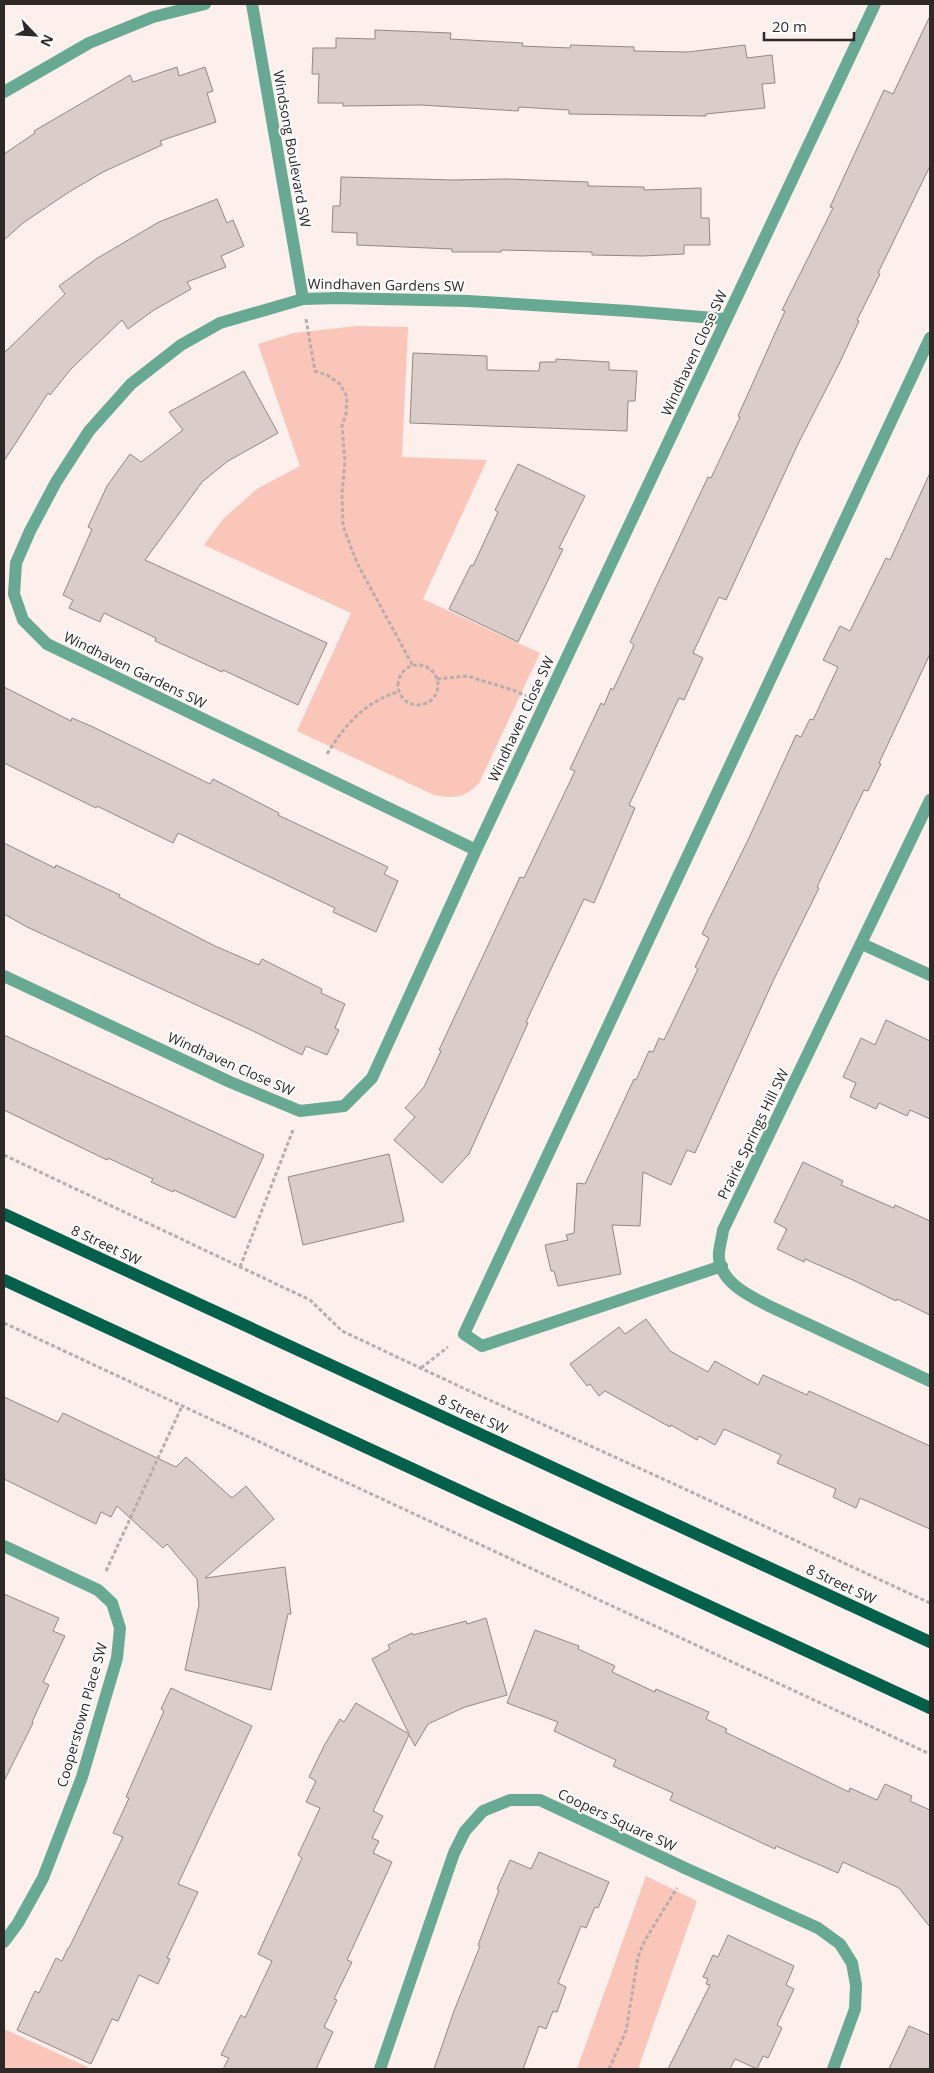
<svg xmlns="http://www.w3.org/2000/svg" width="934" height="2073" font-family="'Open Sans',sans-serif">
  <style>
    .green { fill: #fac6b9 }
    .building { fill: #dacdc9; stroke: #938683 }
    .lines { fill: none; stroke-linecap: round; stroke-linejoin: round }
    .path { stroke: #b8adab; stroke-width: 3; stroke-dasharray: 4 2.5; stroke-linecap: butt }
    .minor { stroke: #68a993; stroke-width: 12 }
    .major { stroke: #03604b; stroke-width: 12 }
    .labels { text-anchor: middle; stroke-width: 4; stroke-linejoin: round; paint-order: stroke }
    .street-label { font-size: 14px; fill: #2e2927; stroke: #fff }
  </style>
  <rect width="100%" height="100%" fill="#fdefec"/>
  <!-- green -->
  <path class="green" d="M 357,326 L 408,327 L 402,457 L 487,460 L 423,599 L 540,653 L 479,783 C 465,798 454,799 434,795 L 297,731 L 351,613 L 204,545 L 223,519 L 257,489 L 300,466 L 258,344 L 294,333 Z
    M 646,1876 L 697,1901 L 638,2069 L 577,2069 Z
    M 4,2029 L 92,2069 L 4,2069 Z"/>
  <!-- building -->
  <path class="building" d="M 930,16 L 930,166 L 878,273 L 880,274 L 857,320 L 859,321 L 839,364 L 798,444 L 726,600 L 719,597 L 693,653 L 703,658 L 684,700 L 679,698 L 629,805 L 635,808 L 594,903 L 584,899 L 526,1022 L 528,1023 L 469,1154 L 442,1183 L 394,1140 L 415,1117 L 405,1108 L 424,1087 L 441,1051 L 439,1050 L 520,877 L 524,878 L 575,771 L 570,769 L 601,703 L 604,705 L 611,688 L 613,690 L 634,645 L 630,642 L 708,477 L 711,478 L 740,417 L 738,416 L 785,311 L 782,310 L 833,208 L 830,207 L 884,90 L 893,94 Z
    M 375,30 L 451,33 L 450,39 L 523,43 L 522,46 L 570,48 L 571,45 L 634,47 L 634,51 L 688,52 L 745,45 L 747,58 L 772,55 L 775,83 L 762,84 L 765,108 L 706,114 L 706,116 L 569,114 L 569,110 L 519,107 L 518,111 L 421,105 L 343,106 L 343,103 L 318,103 L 319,74 L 312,74 L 313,48 L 336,48 L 336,38 L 375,39 Z
    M 177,67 L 179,76 L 205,67 L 213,91 L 207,93 L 216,122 L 160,141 L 162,145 L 103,172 L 69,192 L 23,223 L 4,240 L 4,154 L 35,133 L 34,131 L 130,75 L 133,82 Z
    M 341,177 L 454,180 L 507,179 L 588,182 L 588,186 L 644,187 L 644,190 L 701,188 L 701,218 L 709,218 L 710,245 L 684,245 L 684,254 L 643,256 L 592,255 L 592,252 L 501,250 L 501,252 L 452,252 L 452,249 L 357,245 L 357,233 L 332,232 L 333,206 L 340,206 Z
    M 217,199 L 227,223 L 233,220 L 244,246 L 221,256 L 226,267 L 187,282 L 191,289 L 154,310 L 128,329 L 122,320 L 71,369 L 50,395 L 48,393 L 4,461 L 4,353 L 65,294 L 59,286 L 96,259 L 159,222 Z
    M 413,353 L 487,356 L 487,370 L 539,371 L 540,362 L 556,362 L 556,359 L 609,362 L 609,370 L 637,371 L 635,401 L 628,401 L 627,431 L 410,423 Z
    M 244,371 L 278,433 L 228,461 L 202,482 L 145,560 L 327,643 L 298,705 L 223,670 L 222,672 L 155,641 L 156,638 L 104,613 L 100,622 L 69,608 L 73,600 L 63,595 L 92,529 L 88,527 L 107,486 L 130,454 L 141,462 L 183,430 L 169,412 Z
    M 518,464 L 585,496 L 559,548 L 563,549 L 518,642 L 449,609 L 471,565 L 473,566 L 498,512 L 495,510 Z
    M 930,473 L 930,654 L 879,763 L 881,764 L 868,791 L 864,790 L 817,887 L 819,888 L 774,979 L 695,1153 L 687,1150 L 671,1185 L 643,1172 L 640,1226 L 612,1225 L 621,1274 L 558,1286 L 554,1271 L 551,1271 L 545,1245 L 568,1240 L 566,1235 L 574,1233 L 577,1183 L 585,1184 L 634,1079 L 636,1080 L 649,1051 L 653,1052 L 659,1038 L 664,1040 L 698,969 L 695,967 L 709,938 L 702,934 L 708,921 L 749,838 L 796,735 L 801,737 L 810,719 L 813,720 L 838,667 L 823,660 L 840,626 L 850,631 L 886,558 L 890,560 Z
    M 4,687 L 71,721 L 72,718 L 93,727 L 210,784 L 213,779 L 279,813 L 278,815 L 388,867 L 384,874 L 398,881 L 376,932 L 333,912 L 335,908 L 178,833 L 173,843 L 97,806 L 96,808 L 4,763 Z
    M 4,843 L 55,868 L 56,865 L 120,895 L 119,897 L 215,946 L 259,965 L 262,959 L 322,989 L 321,993 L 345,1004 L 335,1028 L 339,1030 L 327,1055 L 306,1046 L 302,1055 L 251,1030 L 27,927 L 4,914 Z
    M 886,1020 L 930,1041 L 930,1119 L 910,1110 L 907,1116 L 879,1103 L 876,1109 L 850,1097 L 856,1083 L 843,1077 L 861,1038 L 875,1045 Z
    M 4,1035 L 264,1155 L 235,1218 L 174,1190 L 173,1192 L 151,1182 L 153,1179 L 108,1158 L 107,1160 L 4,1110 Z
    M 389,1154 L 404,1221 L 303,1245 L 288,1177 Z
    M 803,1162 L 843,1181 L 841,1185 L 894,1208 L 895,1205 L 930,1221 L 930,1315 L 897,1299 L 896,1301 L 853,1280 L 805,1259 L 804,1262 L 777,1249 L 787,1229 L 774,1222 Z
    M 646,1319 L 670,1351 L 708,1372 L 715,1361 L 758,1385 L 763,1375 L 807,1395 L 809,1391 L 930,1446 L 930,1529 L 860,1498 L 856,1508 L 833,1497 L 836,1489 L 777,1463 L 781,1455 L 724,1429 L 715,1445 L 699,1436 L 697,1440 L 671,1425 L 670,1427 L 605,1391 L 599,1396 L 590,1384 L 587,1386 L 570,1364 L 619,1327 L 625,1334 Z
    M 4,1397 L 58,1422 L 63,1413 L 176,1467 L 186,1457 L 232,1498 L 246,1486 L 274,1519 L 205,1578 L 285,1567 L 291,1614 L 288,1614 L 271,1690 L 185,1670 L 199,1605 L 197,1579 L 167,1544 L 163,1548 L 117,1506 L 111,1517 L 101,1512 L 96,1524 L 4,1479 Z
    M 4,1594 L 59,1618 L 53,1631 L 65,1636 L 43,1682 L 49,1685 L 32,1722 L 33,1723 L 4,1781 Z
    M 486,1618 L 507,1695 L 465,1707 L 428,1724 L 415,1746 L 409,1735 L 373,1811 L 383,1816 L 372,1838 L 379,1841 L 373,1853 L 392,1862 L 347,1960 L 352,1962 L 334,1999 L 337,2000 L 324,2027 L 333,2032 L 316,2069 L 223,2069 L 229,2058 L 221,2055 L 241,2015 L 245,2018 L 272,1961 L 258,1954 L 302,1858 L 298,1855 L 320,1808 L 306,1802 L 316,1781 L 309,1777 L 324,1746 L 340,1719 L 344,1722 L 356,1703 L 409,1734 L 372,1659 L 390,1649 L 388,1645 L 412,1633 L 413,1635 L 466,1621 L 467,1624 Z
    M 535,1630 L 579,1646 L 578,1649 L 615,1666 L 612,1672 L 655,1692 L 656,1689 L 709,1712 L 706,1719 L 727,1729 L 725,1732 L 849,1792 L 850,1788 L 877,1800 L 885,1784 L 912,1796 L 910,1801 L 930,1810 L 930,1927 L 899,1888 L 843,1862 L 838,1873 L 776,1846 L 775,1849 L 670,1800 L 673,1793 L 613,1766 L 616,1760 L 554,1731 L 558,1722 L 507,1703 Z
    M 171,1688 L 252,1726 L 178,1884 L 198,1892 L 167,1958 L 170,1959 L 158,1984 L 139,1975 L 118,2021 L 112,2019 L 91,2064 L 17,2030 L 35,1991 L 39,1993 L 56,1958 L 62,1961 L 68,1948 L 69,1948 L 123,1837 L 113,1833 L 129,1798 L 126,1797 L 164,1711 L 161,1709 Z
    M 539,1852 L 609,1882 L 598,1908 L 595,1907 L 586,1928 L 581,1926 L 558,1983 L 566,1987 L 557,2012 L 553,2011 L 546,2029 L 539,2026 L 523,2069 L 434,2069 L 454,2011 L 480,1946 L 478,1945 L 499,1890 L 497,1889 L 510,1860 L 531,1869 Z
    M 728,1935 L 794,1966 L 786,1985 L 794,1989 L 777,2025 L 782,2028 L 768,2058 L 763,2056 L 757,2069 L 735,2059 L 730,2069 L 668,2069 L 710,1985 L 706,1984 L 708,1979 L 703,1977 L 713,1955 L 718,1957 Z
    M 909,2026 L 930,2035 L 930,2069 L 889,2069 Z"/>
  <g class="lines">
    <!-- path -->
    <path class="path" d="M 306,319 L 315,371 L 327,375 L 340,384 L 347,397 L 346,414 L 342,426 L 345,461 L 342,494 L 343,526 L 357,563 L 413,666
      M398 685a20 20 0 1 1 40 0a20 20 0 1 1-40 0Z
      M 437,679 L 467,676 L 513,690 L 526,696
      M 327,754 C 347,722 364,703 400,691
      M 4,1155 L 310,1300 L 342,1331 L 463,1388 L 674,1484 L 930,1603
      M 240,1267 L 293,1130
      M 4,1323 L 930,1754
      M 421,1368 L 448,1347
      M 106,1571 L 182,1406
      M 609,2069 L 626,2031 L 638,1957 L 645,1940 L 677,1888"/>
    <!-- minor -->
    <path class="minor" d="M 252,4 L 303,299
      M 4,92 L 89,43 L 153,17 L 205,4
      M 930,800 L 723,1230 C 722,1239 718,1250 719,1258 C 721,1283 750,1296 769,1306 L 930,1381
      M 476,850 L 47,644 L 23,620 L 14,594 L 16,563 L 30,531 L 56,482 L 89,431 L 131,384 L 181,345 L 220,323 L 303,299 L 337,298 L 468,301 L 629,311 L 726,319
      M 862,944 L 930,975
      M 4,976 L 230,1082 L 300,1111 L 344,1106 L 372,1078 L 476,850 L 875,4
      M 722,1266 L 482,1346 L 464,1334 L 930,338
      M 4,1546 L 98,1590 L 112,1603 L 120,1628 L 117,1658 L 82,1777 L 43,1878 L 18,1923 L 4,1942
      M 380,2069 L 454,1853 L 465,1831 L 483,1811 L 510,1800 L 540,1800 L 687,1869 L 818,1928 L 840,1944 L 852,1963 L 856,1985 L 855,2009 L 833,2069"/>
    <!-- major -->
    <path class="major" d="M 4,1214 L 930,1642
      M 4,1280 L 930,1708"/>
  </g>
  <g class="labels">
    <!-- street labels -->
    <g class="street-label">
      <text transform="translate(292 149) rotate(80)" y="5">Windsong Boulevard SW</text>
      <text transform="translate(386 285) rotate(1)" y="5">Windhaven Gardens SW</text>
      <text transform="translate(694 353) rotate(-65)" y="5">Windhaven Close SW</text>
      <text transform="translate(135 670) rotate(26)" y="5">Windhaven Gardens SW</text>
      <text transform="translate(521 719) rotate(-65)" y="5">Windhaven Close SW</text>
      <text transform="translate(231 1064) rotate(24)" y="5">Windhaven Close SW</text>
      <text transform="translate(753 1134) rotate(-64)" y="5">Prairie Springs Hill SW</text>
      <text transform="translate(106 1245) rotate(25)" y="5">8 Street SW</text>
      <text transform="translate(473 1414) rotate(25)" y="5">8 Street SW</text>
      <text transform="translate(841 1584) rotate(25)" y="5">8 Street SW</text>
      <text transform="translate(82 1715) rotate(-74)" y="5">Cooperstown Place SW</text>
      <text transform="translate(617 1820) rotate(25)" y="5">Coopers Square SW</text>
    </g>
  </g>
  <!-- border -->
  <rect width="934" height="2073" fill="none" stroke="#2e2927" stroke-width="10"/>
  <!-- north arrow -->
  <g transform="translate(35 35) rotate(115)" stroke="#ffffff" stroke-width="4" paint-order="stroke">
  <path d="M0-4L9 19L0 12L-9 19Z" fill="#2e2927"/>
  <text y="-8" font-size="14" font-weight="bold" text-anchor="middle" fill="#2e2927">N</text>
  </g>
  <!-- scale -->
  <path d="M764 32v8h90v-8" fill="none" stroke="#2e2927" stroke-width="2.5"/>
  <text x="772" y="32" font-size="15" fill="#2e2927" stroke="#ffffff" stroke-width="4" paint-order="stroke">20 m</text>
</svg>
